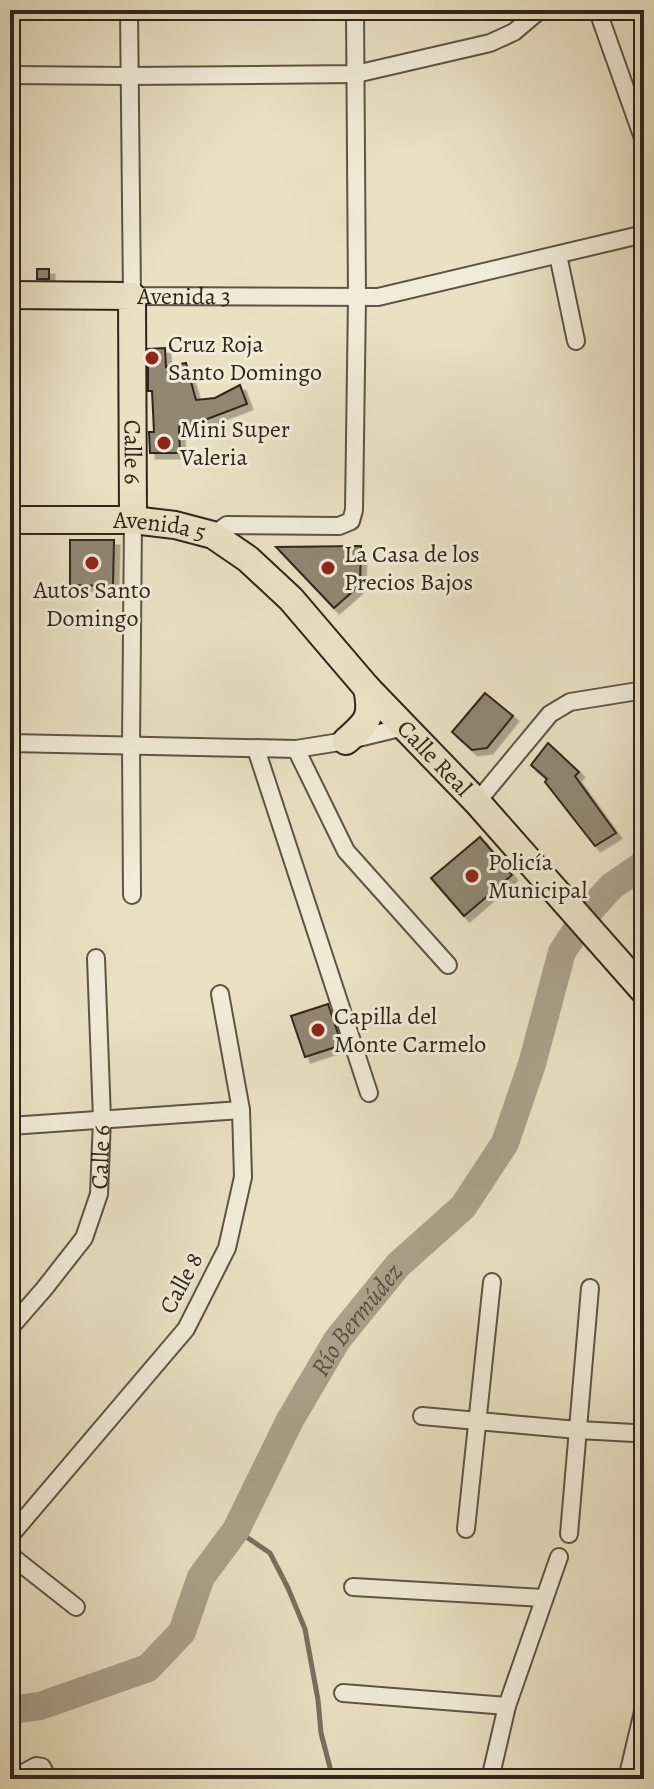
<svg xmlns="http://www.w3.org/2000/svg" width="654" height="1789" font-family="Alegreya,serif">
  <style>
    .green { fill: #cac1a7; stroke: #7d7362; stroke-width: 2 }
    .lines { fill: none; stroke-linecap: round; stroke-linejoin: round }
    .stream { stroke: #7a6f5e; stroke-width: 5 }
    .river { stroke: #aba18a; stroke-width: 28 }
    .building { fill: #918773; stroke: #30251c; stroke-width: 2; filter: url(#shadow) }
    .street-casing { stroke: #5e5446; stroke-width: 20 }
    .primary-casing { stroke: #30251c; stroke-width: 30 }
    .street { stroke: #f1ecd8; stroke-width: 16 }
    .primary { stroke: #eae1c3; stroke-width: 26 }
    .poi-dot { fill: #8f2418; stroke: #f1ecd8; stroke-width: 3 }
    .labels { text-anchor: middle; stroke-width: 6; stroke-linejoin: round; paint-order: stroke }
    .street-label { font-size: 24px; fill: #30251c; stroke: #f1ecd8 }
    .poi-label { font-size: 24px; fill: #30251c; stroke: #f1ecd8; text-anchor: start }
    .water-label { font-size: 26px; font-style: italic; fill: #5b5042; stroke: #f1ecd8 }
  </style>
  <defs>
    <filter id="shadow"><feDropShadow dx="5.5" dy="5.5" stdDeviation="0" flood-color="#0004"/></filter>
  </defs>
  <rect width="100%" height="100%" fill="#eae1c3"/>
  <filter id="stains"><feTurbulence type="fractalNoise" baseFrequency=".0025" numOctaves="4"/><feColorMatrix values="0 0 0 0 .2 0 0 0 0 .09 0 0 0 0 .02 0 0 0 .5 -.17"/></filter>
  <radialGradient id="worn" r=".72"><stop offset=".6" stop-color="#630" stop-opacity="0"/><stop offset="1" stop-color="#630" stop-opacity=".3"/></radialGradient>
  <!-- green -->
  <path class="green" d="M 644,1314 L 644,1414 L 638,1416 L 641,1315 Z"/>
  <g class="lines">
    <!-- stream -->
    <path class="stream" d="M 236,1530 L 270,1553 L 288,1588 L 305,1629 L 318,1700 L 321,1733 L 333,1779"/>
    <!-- river -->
    <path class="river" id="s1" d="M 10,1710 L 40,1706 L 148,1668 L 182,1632 L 201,1577 L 236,1530 L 290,1420 L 337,1340 L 398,1265 L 463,1207 L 505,1143 L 532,1064 L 562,952 L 589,911 L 612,886 L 644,864"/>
  </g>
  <!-- building -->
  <path class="building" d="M 37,269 L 49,269 L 49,279 L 37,279 Z
    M 165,348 L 166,367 L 186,363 L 196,400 L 215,398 L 240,385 L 247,404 L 194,424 L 179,427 L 180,453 L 150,453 L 149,432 L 154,432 L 152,391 L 148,391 L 148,349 Z
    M 70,540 L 114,540 L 113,586 L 70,585 Z
    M 361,546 L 360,585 L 334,608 L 276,547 Z
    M 485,693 L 513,716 L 487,748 L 472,750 L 452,732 Z
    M 548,743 L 579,772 L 575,776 L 616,833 L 595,846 L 545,782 L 547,779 L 531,765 Z
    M 480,837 L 512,875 L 464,916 L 431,878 Z
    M 328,1004 L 342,1045 L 305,1057 L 291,1016 Z"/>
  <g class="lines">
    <!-- street casing -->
    <g class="street-casing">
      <g id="street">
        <path id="s2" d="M 129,10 L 132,296 L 378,297 L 644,234"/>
        <path d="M 601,20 L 644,141"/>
        <path d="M 10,75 L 128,76 L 356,74 L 490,43 L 514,32 L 540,10"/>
        <path d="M 558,255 L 576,341"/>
        <path d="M 213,535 L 227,525 L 339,526 L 351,521 L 354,510 L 357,298 L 355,10"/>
        <path d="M 10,743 L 296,749 L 346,741 L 404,727"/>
        <path d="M 256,749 L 369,1093"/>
        <path d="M 296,749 L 346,851 L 448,965"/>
        <path d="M 477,802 L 550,714 L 570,702 L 644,690"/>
        <path d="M 132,895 L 131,744 L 133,520"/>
        <path d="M 10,1126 L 241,1110"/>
        <path id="s3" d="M 10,1328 L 44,1289 L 84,1238 L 99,1194 L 102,1119 L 96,958"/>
        <path d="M 422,1416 L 578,1430 L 634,1433 L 644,1430"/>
        <path d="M 466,1529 L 492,1282"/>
        <path d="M 569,1534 L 590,1288"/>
        <path d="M 10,1536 L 186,1329 L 227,1248 L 243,1177 L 241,1110 L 220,994"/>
        <path d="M 10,1555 L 76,1607"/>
        <path d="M 353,1587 L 544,1598"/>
        <path d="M 343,1693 L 507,1706"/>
        <path d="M 24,1779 L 25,1772 L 36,1766 L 42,1767 L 48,1779"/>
        <path d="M 490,1779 L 507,1706 L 559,1557"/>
        <path d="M 627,1779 L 644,1707"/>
      </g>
    </g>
    <!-- primary casing -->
    <g class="primary-casing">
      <g id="primary">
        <path id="s4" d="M 10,295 L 132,296 L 133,520"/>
        <path id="s5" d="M 10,520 L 133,520 L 175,525 L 213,535 L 248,559 L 291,599 L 367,688 L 477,802 L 644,991"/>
        <path d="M 346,741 C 368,722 373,717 367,688"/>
      </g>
    </g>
    <!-- street -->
    <use href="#street" class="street"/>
    <!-- primary -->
    <use href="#primary" class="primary"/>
  </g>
  <!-- markers -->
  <g class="poi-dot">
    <circle cx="152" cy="358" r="8"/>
    <circle cx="164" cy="443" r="8"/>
    <circle cx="92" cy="563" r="8"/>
    <circle cx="328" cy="568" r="8"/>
    <circle cx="472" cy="876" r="8"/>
    <circle cx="318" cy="1030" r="8"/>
  </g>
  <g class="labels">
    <!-- street labels -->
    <g class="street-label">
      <text dy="8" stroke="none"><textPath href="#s2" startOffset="338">Avenida 3</textPath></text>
      <text dy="8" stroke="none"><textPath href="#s4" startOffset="278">Calle 6</textPath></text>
      <text dy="8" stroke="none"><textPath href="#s5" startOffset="150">Avenida 5</textPath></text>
      <text dy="8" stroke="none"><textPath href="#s5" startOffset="520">Calle Real</textPath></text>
      <text dy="8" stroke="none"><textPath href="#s3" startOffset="200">Calle 6</textPath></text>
      <text transform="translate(181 1283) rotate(-62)" y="8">Calle 8</text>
    </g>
    <!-- poi labels -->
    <g class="poi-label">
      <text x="168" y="352">Cruz Roja<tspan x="168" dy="28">Santo Domingo</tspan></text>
      <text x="180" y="437">Mini Super<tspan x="180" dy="28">Valeria</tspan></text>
      <text x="344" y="562">La Casa de los<tspan x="344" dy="28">Precios Bajos</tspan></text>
      <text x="92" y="598" text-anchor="middle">Autos Santo<tspan x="92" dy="28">Domingo</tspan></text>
      <text x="488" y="870">Policía<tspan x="488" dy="28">Municipal</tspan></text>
      <text x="334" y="1024">Capilla del<tspan x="334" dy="28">Monte Carmelo</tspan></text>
    </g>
    <!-- water labels -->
    <g class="water-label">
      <text dy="9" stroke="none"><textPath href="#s1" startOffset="554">Río Bermúdez</textPath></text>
    </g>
  </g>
  <!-- margin -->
  <rect width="654" height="1789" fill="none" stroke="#eae1c3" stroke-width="40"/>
  <rect x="12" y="12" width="630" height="1765" fill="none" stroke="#30251c" stroke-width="4"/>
  <rect x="20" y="20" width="614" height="1749" fill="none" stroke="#30251c" stroke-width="2"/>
  <rect width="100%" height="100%" filter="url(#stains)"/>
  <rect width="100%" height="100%" fill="url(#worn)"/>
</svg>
